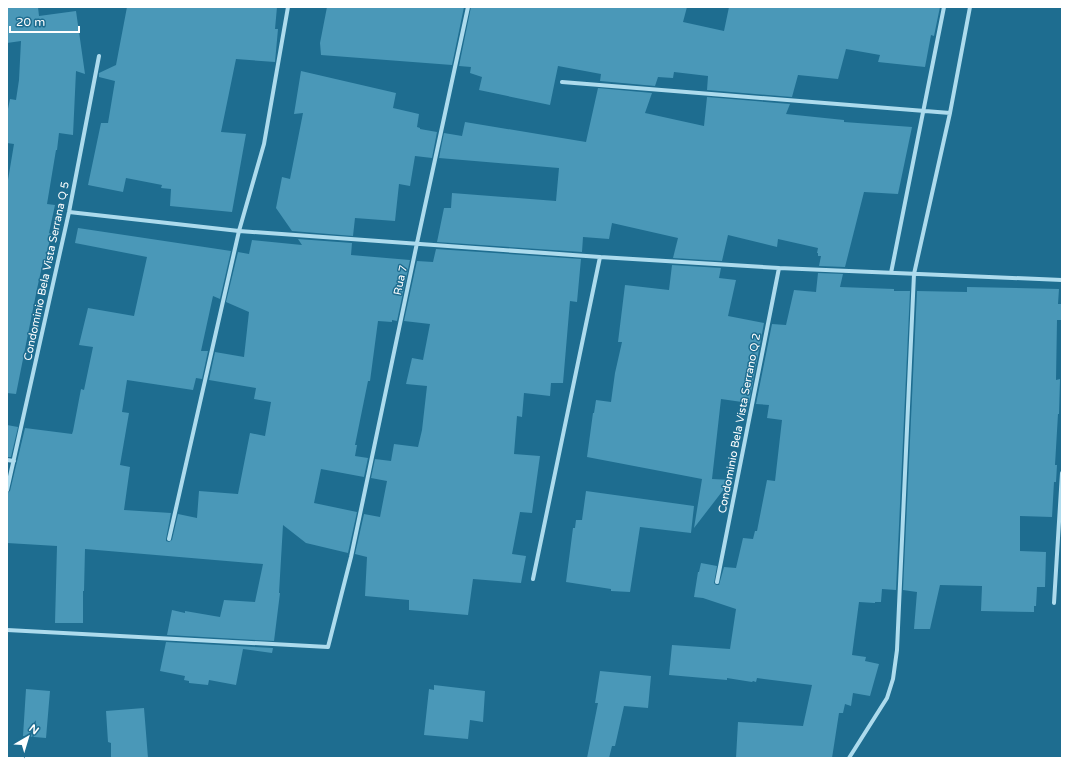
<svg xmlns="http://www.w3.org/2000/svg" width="1069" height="765" font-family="'Varela Round',sans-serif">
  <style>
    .building { fill: #4a98b8 }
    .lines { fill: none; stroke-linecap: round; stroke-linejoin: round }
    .minor { stroke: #addbed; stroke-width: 4 }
    .labels { text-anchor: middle; stroke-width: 3; stroke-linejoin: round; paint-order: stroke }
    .street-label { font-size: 11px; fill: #fff; stroke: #1e6d90 }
  </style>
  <rect width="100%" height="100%" fill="#1e6d90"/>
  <!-- building -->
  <path class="building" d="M 7,7 L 38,7 L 39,16 L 76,11 L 85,74 L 76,71 L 73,135 L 59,133 L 57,150 L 56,150 L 47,204 L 55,205 L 49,233 L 51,234 L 45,262 L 43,262 L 37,289 L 16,394 L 7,393 L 7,186 L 14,144 L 7,143 L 7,114 L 10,99 L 16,100 L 19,80 L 21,41 L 7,43 Z
    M 127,7 L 277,7 L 275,29 L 278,29 L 275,62 L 236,59 L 221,132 L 246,134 L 232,212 L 170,206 L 171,189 L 161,188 L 162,185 L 126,178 L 123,192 L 88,185 L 101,123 L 108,123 L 115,81 L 99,77 L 99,73 L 116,65 Z
    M 327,7 L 464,7 L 452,65 L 321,55 L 320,43 Z
    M 471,7 L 687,7 L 683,22 L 724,31 L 729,7 L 940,7 L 934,36 L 931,35 L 925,67 L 878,62 L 880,55 L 846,49 L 838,79 L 798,75 L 792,97 L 707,90 L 708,76 L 674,72 L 673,78 L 658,77 L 655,86 L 600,81 L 601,74 L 558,66 L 550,105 L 479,90 L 482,77 L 470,73 L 471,67 L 459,66 Z
    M 301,71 L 396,93 L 393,108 L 419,114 L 417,127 L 420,128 L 420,129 L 437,132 L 432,158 L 415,156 L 410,186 L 399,184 L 395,221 L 355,218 L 353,236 L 292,231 L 276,208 L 282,177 L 290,179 L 303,113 L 294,114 Z
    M 598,88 L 652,93 L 645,113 L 704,126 L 707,97 L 790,104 L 786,114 L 844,120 L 844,122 L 912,127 L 898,194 L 864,192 L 845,267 L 819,266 L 821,256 L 818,256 L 818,253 L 817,253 L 818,248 L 778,239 L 777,247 L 728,235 L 722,261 L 673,258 L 678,238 L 612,223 L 609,239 L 583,237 L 582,252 L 437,242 L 444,208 L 451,208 L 452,193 L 556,201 L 559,168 L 439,158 L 444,133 L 462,136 L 465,122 L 586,142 Z
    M 78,228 L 231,251 L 220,299 L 213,296 L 201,351 L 208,351 L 202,379 L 196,378 L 193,390 L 127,380 L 122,412 L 129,413 L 120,465 L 130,467 L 124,510 L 171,513 L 166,539 L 166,541 L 169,542 L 172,540 L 178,514 L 197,518 L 199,491 L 238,494 L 250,433 L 265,436 L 271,402 L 254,399 L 256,388 L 209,380 L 215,352 L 244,357 L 249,312 L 226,302 L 238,252 L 249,254 L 252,240 L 302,245 L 298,239 L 352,243 L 351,255 L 410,260 L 397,321 L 392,320 L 392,322 L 378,321 L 370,381 L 368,381 L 355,445 L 357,445 L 355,456 L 368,458 L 364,477 L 321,469 L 314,503 L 357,512 L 348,553 L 306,543 L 283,525 L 279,593 L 280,593 L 274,641 L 167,635 L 172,610 L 185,613 L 185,611 L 220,617 L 224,600 L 255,602 L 263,564 L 85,549 L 84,591 L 83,591 L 83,623 L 55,623 L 57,546 L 7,543 L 7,493 L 10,491 L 25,428 L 72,434 L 73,431 L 81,389 L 84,390 L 93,347 L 79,345 L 88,308 L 134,316 L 147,257 L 75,243 Z
    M 436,249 L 581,259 L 577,302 L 570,301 L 563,383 L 551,383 L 550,396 L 524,393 L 522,417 L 517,416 L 514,454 L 540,456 L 532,513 L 520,512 L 512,554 L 526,556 L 521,583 L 473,579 L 468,615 L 409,610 L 409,600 L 365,596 L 367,557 L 355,554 L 364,514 L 380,517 L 387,481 L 371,478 L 375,459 L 391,461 L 394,444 L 418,447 L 422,430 L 427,386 L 406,384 L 412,358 L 423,360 L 430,324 L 404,321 L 417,261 L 433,262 Z
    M 672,265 L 721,268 L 719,278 L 736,280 L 728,316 L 764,323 L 749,403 L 721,399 L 712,479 L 731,480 L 694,528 L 702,479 L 587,457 L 593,413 L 594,413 L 596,400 L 611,402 L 615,373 L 622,342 L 618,342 L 625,285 L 669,290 Z
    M 818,273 L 843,274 L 840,287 L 894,289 L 894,291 L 910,291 L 896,590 L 882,589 L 881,602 L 875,602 L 875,603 L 859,602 L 852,655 L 866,657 L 865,661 L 879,664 L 870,696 L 853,693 L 851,706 L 845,704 L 843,713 L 839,713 L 832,758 L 736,758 L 738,722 L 803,726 L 812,685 L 757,678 L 756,682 L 753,681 L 752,682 L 727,678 L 727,680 L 669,675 L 672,645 L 730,649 L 736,609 L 703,598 L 694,597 L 698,572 L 699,572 L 701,563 L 717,566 L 714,583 L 716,585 L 719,585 L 724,567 L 736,568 L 743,538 L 753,539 L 755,531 L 757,531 L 767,480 L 775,481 L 782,420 L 767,418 L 769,405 L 756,404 L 772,324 L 786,325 L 794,290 L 816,292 Z
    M 967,287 L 1059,289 L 1058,304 L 1062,304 L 1062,320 L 1057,320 L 1056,380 L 1060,379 L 1059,414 L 1058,414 L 1055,465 L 1057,465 L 1056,482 L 1054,482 L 1052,517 L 1020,516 L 1020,551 L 1046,552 L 1045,587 L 1037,587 L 1036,606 L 1034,606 L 1034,612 L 981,611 L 982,586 L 940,585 L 930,629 L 914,629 L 917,592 L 903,590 L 917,291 L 967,292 Z
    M 7,425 L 18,427 L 11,457 L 7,457 Z
    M 586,491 L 694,506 L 691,533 L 640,527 L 630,592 L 611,591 L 611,589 L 566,582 L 573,528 L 575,528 L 576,520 L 582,520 Z
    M 166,642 L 273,648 L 272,653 L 243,649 L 236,685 L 209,680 L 208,685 L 189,683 L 189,681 L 184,680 L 185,676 L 160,671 Z
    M 600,671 L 651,676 L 648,708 L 624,706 L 615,746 L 612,746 L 609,758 L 587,758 L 598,703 L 595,703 Z
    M 434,685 L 485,691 L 483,722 L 470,720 L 468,739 L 424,735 L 429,689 L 434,690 Z
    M 26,689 L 50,691 L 46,738 L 23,736 Z
    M 144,708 L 148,758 L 111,758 L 111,743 L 108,742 L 106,711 Z"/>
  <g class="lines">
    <!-- minor -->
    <path class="minor" d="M 562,82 L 950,113
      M 69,212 L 239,231 L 600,257 L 779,268 L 1062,280
      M 891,273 L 944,7
      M 7,460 L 14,461
      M 7,490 L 69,212 L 99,56
      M 169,539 L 239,231 L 264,144 L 288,7
      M 533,579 L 600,257
      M 717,582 L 779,268
      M 1054,603 L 1062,473
      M 7,630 L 328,647 L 351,557 L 417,243 L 468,7
      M 849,758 L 887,698 L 893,679 L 897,650 L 914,274 L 950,113 L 970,7"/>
  </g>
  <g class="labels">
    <!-- street labels -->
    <g class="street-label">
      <text transform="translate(46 271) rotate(-78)" y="4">Condominio Bela Vista Serrana Q 5</text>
      <text transform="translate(400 280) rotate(-78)" y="4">Rua 7</text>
      <text transform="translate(739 423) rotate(-79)" y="4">Condominio Bela Vista Serrano Q 2</text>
    </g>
  </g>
  <!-- border -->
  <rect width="1069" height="765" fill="none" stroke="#ffffff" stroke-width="16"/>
  <!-- north arrow -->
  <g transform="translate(28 737) rotate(38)" stroke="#1e6d90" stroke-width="3" paint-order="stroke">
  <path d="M0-3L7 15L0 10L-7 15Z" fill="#ffffff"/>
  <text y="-6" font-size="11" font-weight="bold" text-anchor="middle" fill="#ffffff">N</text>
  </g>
  <!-- scale -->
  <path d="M10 26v6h69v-6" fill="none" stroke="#ffffff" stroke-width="2"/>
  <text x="16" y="26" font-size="12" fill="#ffffff" stroke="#1e6d90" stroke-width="3" paint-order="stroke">20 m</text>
</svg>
